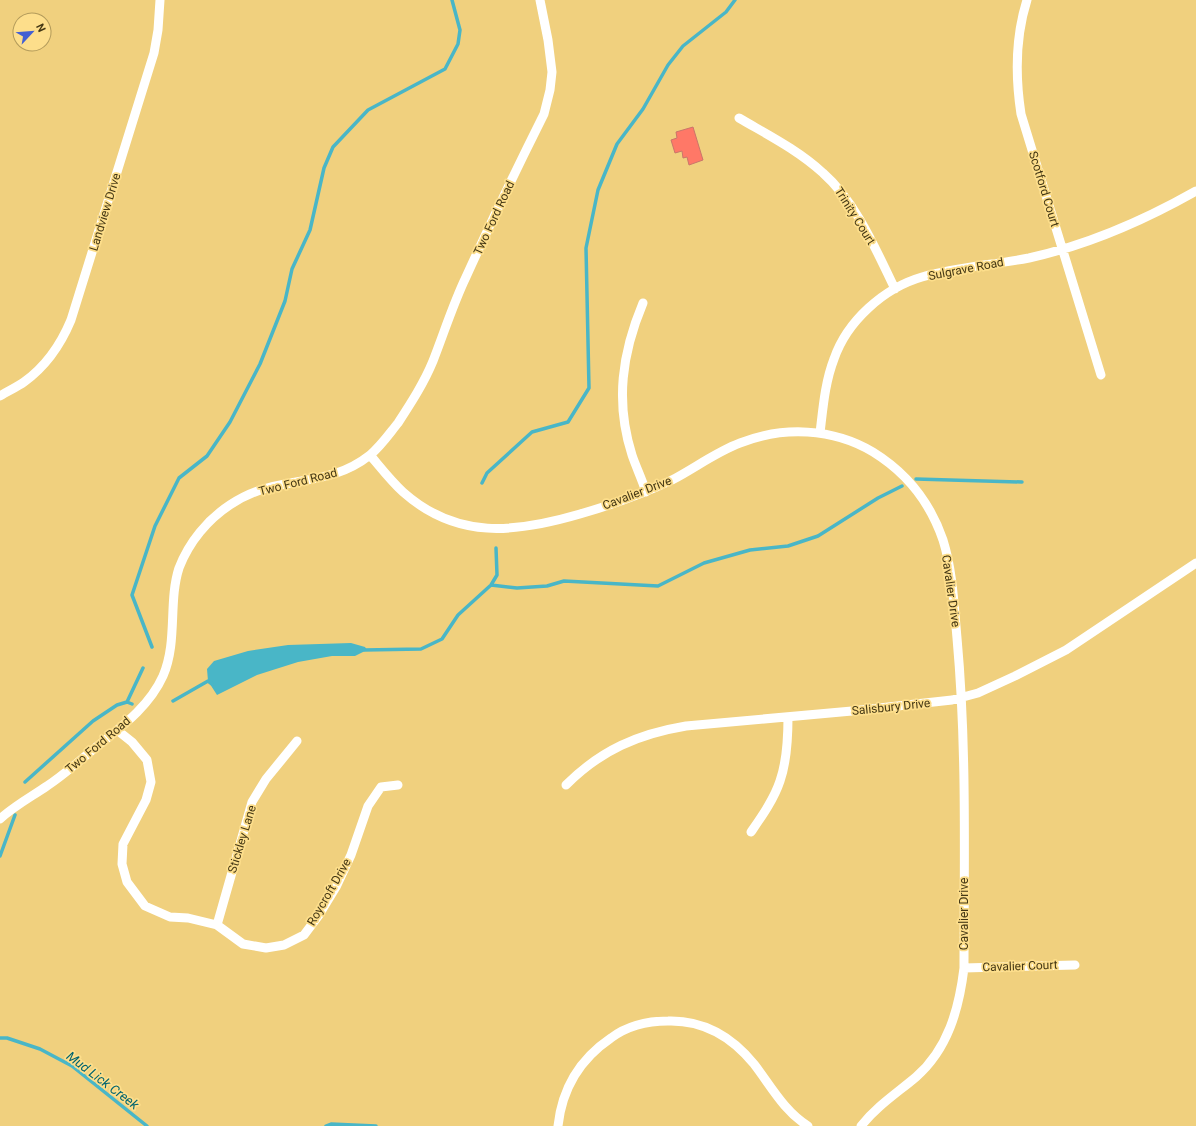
<svg xmlns="http://www.w3.org/2000/svg" width="1196" height="1126" font-family="Roboto,sans-serif">
  <style>
    .water { fill: #49b6c7 }
    .lines { fill: none; stroke-linecap: round; stroke-linejoin: round }
    .stream { stroke: #49b6c7; stroke-width: 3.5 }
    .building { fill: #ff7867; stroke: #ca766a }
    .street { stroke: #fff; stroke-width: 9 }
    .labels { text-anchor: middle; stroke-width: 3.5; stroke-linejoin: round; paint-order: stroke }
    .street-label { font-size: 12px; fill: #443714; stroke: #fdde8b }
    .water-label { font-size: 13px; font-style: italic; fill: #00636f; stroke: #fdde8b }
  </style>
  <rect width="100%" height="100%" fill="#f0d07e"/>
  <!-- water -->
  <path class="water" d="M 351,643 L 365,647 L 367,650 L 355,656 L 332,656 L 298,662 L 257,675 L 217,695 L 208,681 L 207,669 L 214,661 L 248,651 L 288,645 Z"/>
  <g class="lines">
    <!-- stream -->
    <path class="stream" d="M 916,479 L 1022,482
      M 482,483 L 487,473 L 532,432 L 568,422 L 589,388 L 586,248 L 598,190 L 617,144 L 643,109 L 668,65 L 683,46 L 726,12 L 735,0
      M 491,585 L 517,588 L 547,586 L 564,581 L 658,586 L 704,563 L 750,550 L 788,546 L 818,536 L 878,498 L 902,486
      M 152,647 L 132,595 L 155,526 L 179,478 L 207,456 L 230,422 L 260,364 L 285,301 L 292,269 L 310,230 L 324,168 L 333,147 L 368,110 L 445,69 L 458,44 L 460,30 L 452,0
      M 364,650 L 421,649 L 442,639 L 458,615 L 491,585 L 497,575 L 496,548
      M 173,701 L 208,681 L 212,684
      M 127,702 L 143,668
      M 25,782 L 93,721 L 117,705 L 127,702 L 132,704
      M 0,856 L 15,815
      M 0,1038 L 7,1038 L 40,1049 L 72,1066 L 147,1126
      M 326,1126 L 331,1124 L 376,1126"/>
  </g>
  <!-- building -->
  <path class="building" d="M 693,127 L 703,160 L 689,165 L 687,157 L 683,158 L 682,151 L 675,153 L 671,140 L 677,138 L 676,132 Z"/>
  <g class="lines">
    <!-- street -->
    <path class="street" d="M 1027,0 C 1015,38 1015,75 1021,114 L 1101,375
      M 739,118 C 768,135 798,150 823,173 C 856,202 876,250 895,289
      M 643,303 C 622,353 615,402 632,455 C 636,467 642,479 646,492
      M 0,396 C 8,391 17,387 24,382 C 45,367 61,344 71,320 L 154,53 L 158,30 L 160,0
      M 820,433 C 823,408 825,382 834,359 C 847,321 884,288 922,277 C 957,267 993,265 1029,258 C 1088,245 1143,221 1196,191
      M 370,455 C 381,468 391,481 403,492 C 457,540 515,533 580,514 C 611,505 643,494 672,480 C 695,468 716,452 740,443 C 783,426 833,428 873,452 C 907,473 930,502 943,540 C 953,572 954,606 957,638 C 967,748 964,858 964,968 C 959,1009 948,1049 916,1077 C 897,1093 877,1106 861,1126
      M 117,730 L 132,742 L 147,760 L 151,782 L 146,800 L 123,844 L 122,864 L 127,882 L 145,906 L 170,917 L 188,918 L 217,925 L 243,944 L 266,948 L 284,945 L 304,935 L 319,915 L 336,887 L 351,855 L 368,806 L 381,787 L 398,785
      M 566,785 C 601,750 638,734 686,726 L 852,711 L 952,700 L 978,693 L 1015,676 L 1066,650 L 1196,563
      M 0,819 C 14,806 31,797 47,786 C 64,775 79,761 95,748 C 121,727 149,707 163,676 C 178,641 168,602 179,568 C 184,555 191,543 200,532 C 217,511 241,495 267,488 C 305,478 337,481 370,455 C 381,446 389,434 398,423 C 411,403 424,383 433,361 C 444,333 453,304 466,277 C 491,222 517,168 544,114 L 550,90 L 552,72 L 548,40 L 540,0
      M 751,832 C 762,816 774,799 780,781 C 787,761 788,738 788,717
      M 217,925 L 252,802 L 266,779 L 297,741
      M 964,968 L 1075,965
      M 558,1126 C 562,1089 580,1059 611,1038 C 627,1026 648,1021 668,1021 C 703,1020 732,1037 754,1064 C 771,1086 784,1111 808,1126"/>
  </g>
  <g class="labels">
    <!-- street labels -->
    <g class="street-label">
      <text transform="translate(1044 189) rotate(73)" y="4">Scotford Court</text>
      <text transform="translate(105 212) rotate(-73)" y="4">Landview Drive</text>
      <text transform="translate(855 216) rotate(58)" y="4">Trinity Court</text>
      <text transform="translate(494 218) rotate(-65)" y="4">Two Ford Road</text>
      <text transform="translate(966 269) rotate(-11)" y="4">Sulgrave Road</text>
      <text transform="translate(298 482) rotate(-14)" y="4">Two Ford Road</text>
      <text transform="translate(637 493) rotate(-21)" y="4">Cavalier Drive</text>
      <text transform="translate(951 591) rotate(82)" y="4">Cavalier Drive</text>
      <text transform="translate(891 707) rotate(-6)" y="4">Salisbury Drive</text>
      <text transform="translate(98 745) rotate(-40)" y="4">Two Ford Road</text>
      <text transform="translate(242 839) rotate(-73)" y="4">Stickley Lane</text>
      <text transform="translate(329 892) rotate(-60)" y="4">Roycroft Drive</text>
      <text transform="translate(964 914) rotate(-90)" y="4">Cavalier Drive</text>
      <text transform="translate(1020 966) rotate(-2)" y="4">Cavalier Court</text>
    </g>
    <!-- water labels -->
    <g class="water-label">
      <text transform="translate(103 1080) rotate(37)" y="5">Mud Lick Creek</text>
    </g>
  </g>
  <!-- north arrow -->
  <g transform="translate(32 32) rotate(64)"><circle r="19" fill="#fdde8b" stroke="#b39b5b"/>
  <path d="M0-3L7 15L0 10L-7 15Z" fill="#435fd2"/>
  <text y="-6" font-size="11" font-weight="bold" text-anchor="middle" fill="#443714">N</text>
  </g>
</svg>
